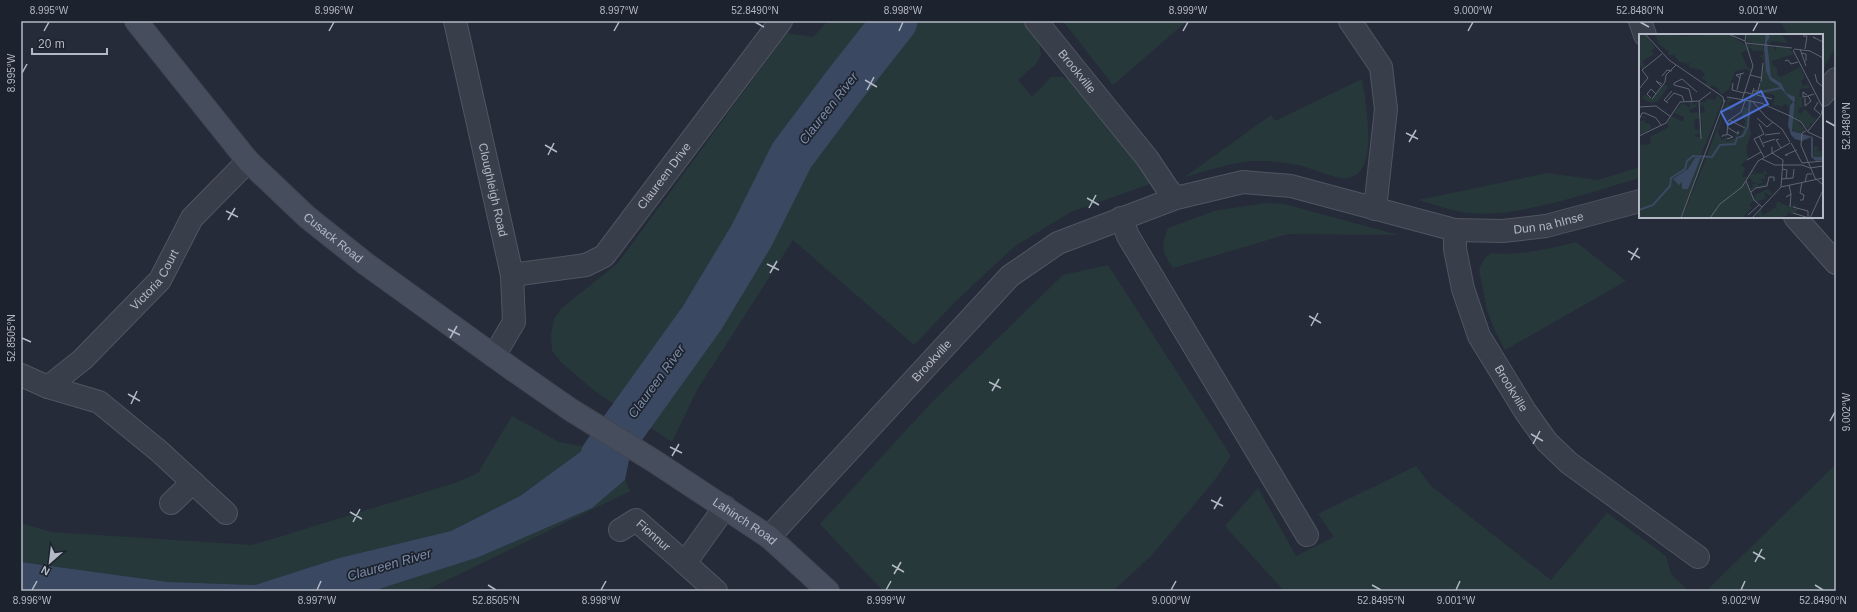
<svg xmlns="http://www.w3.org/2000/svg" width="1857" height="612" font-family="Arial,sans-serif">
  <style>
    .green { fill: #27383b }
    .water { fill: #3b4861 }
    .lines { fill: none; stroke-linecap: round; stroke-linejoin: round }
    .river { stroke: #3b4861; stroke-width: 45 }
    .street-casing { stroke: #505661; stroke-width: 24 }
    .secondary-casing { stroke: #414752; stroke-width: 24 }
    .street { stroke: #383e4a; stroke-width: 22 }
    .secondary { stroke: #464d5c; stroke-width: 22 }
    .ticks { fill: none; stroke: #b3b9c5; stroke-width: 1.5 }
    .labels { text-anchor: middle; stroke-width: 3.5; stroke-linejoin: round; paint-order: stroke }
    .street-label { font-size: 12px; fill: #b3b9c5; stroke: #1d232e }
    .water-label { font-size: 13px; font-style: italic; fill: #7d8daa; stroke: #1d232e }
    .inset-river { fill: none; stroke: #3b4861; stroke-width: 2 }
    .inset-road { fill: none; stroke: #5e6471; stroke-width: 1 }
    .view { fill: #4a6ed2; fill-opacity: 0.15; stroke: #4a6ed2; stroke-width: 2 }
    .inset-edge { fill: none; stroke: #b3b9c5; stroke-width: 2 }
    .neatline { fill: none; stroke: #b3b9c5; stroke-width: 1.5 }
    .ticks-label { font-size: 10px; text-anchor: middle; fill: #b3b9c5 }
  </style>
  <rect width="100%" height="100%" fill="#252b39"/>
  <!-- green -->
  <path class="green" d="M 828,21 L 1022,21 L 1039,40 L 1041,55 L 1036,64 L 1018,80 L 1032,97 L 1051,77 L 1063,77 L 1074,83 L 1153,183 L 1071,212 L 1015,246 L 958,299 L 914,345 L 793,240 L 697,390 L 672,442 L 596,392 L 563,364 L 552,351 L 551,335 L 554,319 L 562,308 L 618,263 L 787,33 L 813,37 Z
    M 1063,21 L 1187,21 L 1113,85 Z
    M 1780,21 L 1836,21 L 1836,46 L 1822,72 L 1822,35 L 1788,35 Z
    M 1362,79 C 1365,100 1381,177 1346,178 C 1336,179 1313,169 1302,166 C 1289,163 1273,161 1260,161 C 1238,160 1206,171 1185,177 L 1271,115 L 1275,121 Z
    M 1640,167 L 1640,178 C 1590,192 1519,218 1468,213 C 1451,211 1434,204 1418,200 L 1547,173 L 1598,180 Z
    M 1265,203 L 1284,204 L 1399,235 L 1288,234 L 1173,268 C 1161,250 1161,248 1168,228 L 1214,211 Z
    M 1576,242 L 1626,281 L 1505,350 L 1495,331 L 1487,310 L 1479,269 L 1485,258 L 1491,253 C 1520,256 1547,249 1576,242 Z
    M 1108,265 L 1231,456 L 1214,481 L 1152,555 L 1113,591 L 883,591 L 820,524 L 932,402 L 1063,275 Z
    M 512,416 L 559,442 L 587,447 L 520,496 L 451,531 L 339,558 L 255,585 L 168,582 L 21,562 L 21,523 L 51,532 L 252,545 L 455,483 L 478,473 Z
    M 1836,464 L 1836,591 L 1706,591 Z
    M 1416,466 L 1431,486 L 1551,580 L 1607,513 L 1666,556 L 1671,574 L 1688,591 L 1284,591 L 1225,526 L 1258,488 L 1296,556 L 1334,537 L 1318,514 Z
    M 625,480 L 630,491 L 425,591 L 373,591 L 479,557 L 592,508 Z"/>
  <!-- water -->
  <path class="water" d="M 640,405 L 625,480 L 592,508 L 479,557 L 373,591 L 21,591 L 21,562 L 168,582 L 255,585 L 339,558 L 451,531 L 520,496 L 587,447 Z"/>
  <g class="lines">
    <!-- river -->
    <path class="river" d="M 603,456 L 702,318 L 752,235 L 792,155 L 843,87 L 895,21"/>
    <!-- street casing -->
    <g class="street-casing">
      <g id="street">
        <path id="s1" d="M 455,21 L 512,275 L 514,322 L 494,356"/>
        <path id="s2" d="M 1036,21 L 1147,158 L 1167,188 L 1176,198"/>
        <path d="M 1350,21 L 1381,67 L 1386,109 L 1375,209"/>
        <path d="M 1640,21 L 1645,35"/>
        <path d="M 1822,95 L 1836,79"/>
        <path d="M 1795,217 L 1836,263"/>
        <path d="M 1121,218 L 1128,236 L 1307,535"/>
        <path id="s3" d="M 1455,230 L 1455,249 L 1463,289 L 1479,336 L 1525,411 L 1547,442 L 1569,463 L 1698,557"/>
        <path id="s4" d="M 512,275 L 586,265 L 604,256 L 781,21"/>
        <path d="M 21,375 L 48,387 L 99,402 L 160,452 L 226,513"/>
        <path id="s5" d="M 48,387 L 83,359 L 160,280 L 192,218 L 248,161"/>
        <path d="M 171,503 L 193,482"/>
        <path id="s6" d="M 620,530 L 636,520 L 685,563"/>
        <path id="s7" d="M 769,537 L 1010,276 L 1058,243 L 1176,198 L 1243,182 L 1291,186 L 1455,230 L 1503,231 L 1546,226 L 1640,201"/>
        <path d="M 716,591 L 685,563 L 725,507"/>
      </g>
    </g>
    <!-- secondary casing -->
    <g class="secondary-casing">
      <g id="secondary">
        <path id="s8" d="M 136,21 L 248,161 L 307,217 L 366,264 L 512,369 L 571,410 L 654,461 L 769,537 L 828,591"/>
      </g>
    </g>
    <!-- street -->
    <use href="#street" class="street"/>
    <!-- secondary -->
    <use href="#secondary" class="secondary"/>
  </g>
  <!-- ticks -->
  <path class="ticks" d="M 755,22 L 764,27M 1640,22 L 1649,27M 44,31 L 49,22M 329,31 L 334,22M 614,31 L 619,22M 899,31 L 903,22M 1183,31 L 1188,22M 1468,31 L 1473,22M 1753,31 L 1758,22M 22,73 L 27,64M 865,80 L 877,87M 867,90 L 874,77M 1826,121 L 1835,126M 1406,133 L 1418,139M 1409,142 L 1416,130M 545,145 L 557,152M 548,155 L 554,143M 1087,198 L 1099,205M 1089,208 L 1096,195M 226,211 L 238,217M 228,220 L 235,208M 1628,251 L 1640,258M 1631,260 L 1638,248M 767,264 L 779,270M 770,273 L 777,261M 1309,316 L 1321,323M 1311,326 L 1318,313M 448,329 L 460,335M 22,338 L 31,342M 450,338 L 457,326M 989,382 L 1001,388M 992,391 L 999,379M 128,394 L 140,401M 131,404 L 137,391M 1830,421 L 1835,412M 1531,434 L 1543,441M 1533,444 L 1540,431M 670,447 L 682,453M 672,456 L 679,444M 1211,500 L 1223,506M 1214,509 L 1221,497M 350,512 L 362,519M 353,522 L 360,509M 1753,552 L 1765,559M 1755,562 L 1762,549M 892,565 L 904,572M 894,574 L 901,562M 488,585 L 496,590M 1372,585 L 1381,590M 1815,585 L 1823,590M 32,590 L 37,581M 317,590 L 321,581M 601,590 L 606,581M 886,590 L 891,581M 1171,590 L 1176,581M 1456,590 L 1460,581M 1741,590 L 1745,581"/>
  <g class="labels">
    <!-- street labels -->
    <g class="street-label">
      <text dy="4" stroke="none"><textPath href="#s2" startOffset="65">Brookville</textPath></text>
      <text dy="4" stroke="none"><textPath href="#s4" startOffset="195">Claureen Drive</textPath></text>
      <text dy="4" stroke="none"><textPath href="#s1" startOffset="173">Cloughleigh Road</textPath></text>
      <text dy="4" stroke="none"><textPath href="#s7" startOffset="921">Dun na hInse</textPath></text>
      <text dy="4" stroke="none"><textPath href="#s8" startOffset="294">Cusack Road</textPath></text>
      <text dy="4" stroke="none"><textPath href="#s5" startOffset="152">Victoria Court</textPath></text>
      <text dy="4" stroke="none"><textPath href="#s7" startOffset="240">Brookville</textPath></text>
      <text dy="4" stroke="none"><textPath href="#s3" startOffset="171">Brookville</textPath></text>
      <text dy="4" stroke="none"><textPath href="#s8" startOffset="794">Lahinch Road</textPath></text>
      <text dy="4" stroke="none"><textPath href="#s6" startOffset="42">Fionnur</textPath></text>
    </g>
    <!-- water labels -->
    <g class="water-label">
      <text transform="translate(828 108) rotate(-52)" y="5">Claureen River</text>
      <text transform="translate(656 381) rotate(-54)" y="5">Claureen River</text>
      <text transform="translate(389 564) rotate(-16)" y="5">Claureen River</text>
    </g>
  </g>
  <!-- overview -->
  <g transform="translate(1639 34)">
    <rect width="184" height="184" fill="#252b39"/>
    <path d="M 0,0 L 6,0 L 16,14 L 12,17 L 15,20 L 4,27 L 6,33 L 3,35 L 0,29 ZM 16,0 L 38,0 L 41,2 L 88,0 L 106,10 L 108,16 L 102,19 L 109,34 L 113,34 L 112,38 L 107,35 L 96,37 L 90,55 L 82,61 L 79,54 L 72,51 L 70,55 L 65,51 L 68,48 L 63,44 L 66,40 L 62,36 L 50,33 L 51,28 L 47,32 L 48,29 L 40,28 L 35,21 L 29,21 L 30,18 L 20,10 ZM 107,0 L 129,1 L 124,12 L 127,36 L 131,46 L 141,53 L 118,58 L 110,67 L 115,57 L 120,57 L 125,33 L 124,24 L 120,22 L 124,21 L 124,17 L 114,17 L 112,14 L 110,15 L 112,21 L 109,15 L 108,10 L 124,12 L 108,7 ZM 130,0 L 142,0 L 149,9 L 133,7 L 128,12 ZM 128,13 L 134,13 L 137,17 L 137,13 L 149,14 L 155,20 L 133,27 L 133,30 L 138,34 L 138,41 L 142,43 L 161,33 L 166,44 L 162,47 L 164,52 L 169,50 L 171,54 L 161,55 L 160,63 L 163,63 L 163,73 L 159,75 L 159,78 L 161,80 L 166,75 L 174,84 L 177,84 L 174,89 L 171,89 L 170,95 L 153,82 L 153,73 L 157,69 L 154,63 L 147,59 L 142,49 L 132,43 ZM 25,50 L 29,52 L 27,56 L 19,67 L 12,69 L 4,65 L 5,60 L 13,65 ZM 141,54 L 153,65 L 151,81 L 150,73 L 146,70 L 141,74 L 141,71 L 134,72 L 136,62 L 133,60 L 122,59 L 111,67 L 119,59 ZM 78,61 L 84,66 L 62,121 L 66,122 L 41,184 L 0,184 L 0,108 L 2,111 L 12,110 L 11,103 L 30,93 L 28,89 L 33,82 L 44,88 L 45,83 L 35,79 L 43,69 L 51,74 L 50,67 L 54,68 L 54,71 L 59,68 L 57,73 L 50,76 L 53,79 L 59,78 L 61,84 L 55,86 L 56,96 L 61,95 L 61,100 L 56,101 L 56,103 L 62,103 L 63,89 L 61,80 L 66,77 L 64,71 L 59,74 L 61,67 L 65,69 L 69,65 L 76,66 ZM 89,65 L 94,65 L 88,70 L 96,73 L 93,76 L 85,77 L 79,98 L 83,106 L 88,102 L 87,108 L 96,104 L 97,99 L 100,103 L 103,98 L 101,95 L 104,97 L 106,87 L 102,79 L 105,73 L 109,74 L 109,68 L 113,69 L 109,85 L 112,100 L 107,114 L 109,125 L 102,131 L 106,134 L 103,143 L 108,143 L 106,147 L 115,166 L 110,171 L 113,174 L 103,184 L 43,184 L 68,122 L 71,122 L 68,122 ZM 2,82 L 7,83 L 7,85 L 2,83 L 1,87 L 6,86 L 5,88 L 11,90 L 12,95 L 0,101 L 0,86 ZM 155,84 L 166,96 L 162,99 L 154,97 L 152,89 ZM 175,112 L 180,113 L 178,117 L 184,117 L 184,123 L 174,123 ZM 125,135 L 129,140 L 126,140 L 126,145 L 121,145 L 124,148 L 121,150 L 117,149 L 120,152 L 127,149 L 128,151 L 112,156 L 111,154 L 114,153 L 113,150 L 116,150 L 116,148 L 110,149 L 111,153 L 109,149 L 114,147 L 111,144 L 109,148 L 112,137 L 117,137 L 112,140 L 125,139 ZM 129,155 L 133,159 L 131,162 L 126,158 L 125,160 L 128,164 L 117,168 L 116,167 L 114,162 L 117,164 L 116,161 ZM 139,167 L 150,173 L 155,171 L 159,171 L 153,175 L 158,175 L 158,177 L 153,181 L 150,178 L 147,182 L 139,184 L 120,184 L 118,180 L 123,173 L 122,177 L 124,181 L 136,174 L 139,176 L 136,172 Z" fill="#27383b"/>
    <path d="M 127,0 L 131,2 L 128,8 L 132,43 L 142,49 L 147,59 L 156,63 L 153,97 L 174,103 L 174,123 L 184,123 L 184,126 L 177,127 L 172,123 L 172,103 L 163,107 L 156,105 L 152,101 L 149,91 L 151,72 L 154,68 L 142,55 L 117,60 L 111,68 L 118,58 L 141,53 L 131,46 L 127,37 L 125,14 ZM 62,123 L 49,155 L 43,155 L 43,148 L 40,151 L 34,145 L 49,135 L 56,124 Z" fill="#3b4861"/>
    <path class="inset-river" d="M 0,184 L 0,176 L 14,171 L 31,152 L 32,144 L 46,135 L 48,127 L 54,122 L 73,123 L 81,111 L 96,110 L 98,104 L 104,102 L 109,92 L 111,66"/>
    <path class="inset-road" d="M 6,0 L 30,26 L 84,63 L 85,68M 89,0 L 106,7M 164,2 L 168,2 L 166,15M 176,4 L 174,3 L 184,8M 107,9 L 153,14M 155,15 L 171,17 L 184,24M 161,15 L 167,32M 154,16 L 184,74M 162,19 L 167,20 L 167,27M 146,27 L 149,26 L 152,30 L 159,28M 176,40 L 178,48 L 183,52M 111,41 L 123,44M 23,42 L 28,36 L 33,37M 101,44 L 97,41 L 105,39M 122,48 L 124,29M 94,49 L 93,56 L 105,59M 22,52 L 17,47 L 23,50M 0,55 L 9,44 L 3,36 L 23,20M 98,56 L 102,39M 114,57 L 119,57 L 121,49M 105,58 L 113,60 L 115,54M 118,61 L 133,65M 168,61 L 164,58 L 164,63 L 169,62M 88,63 L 122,69 L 151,82 L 162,88 L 169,98M 12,64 L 8,60 L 12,55 L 17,60M 166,64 L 166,72 L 172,67 L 169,62 L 175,60M 13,65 L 26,48 L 27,41 L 37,31M 103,66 L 114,32 L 106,7 L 107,0M 53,67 L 50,55 L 35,51 L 35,49 L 43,45 L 58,58M 60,67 L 62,105M 27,68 L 35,59 L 43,62 L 45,67M 114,68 L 127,83 L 143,95 L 151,108M 179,68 L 175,75 L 181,80M 29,69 L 25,66 L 33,57M 0,73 L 17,72 L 32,83M 118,84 L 128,93 L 134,88M 0,86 L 3,79 L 6,79 L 17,84 L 22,91M 90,86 L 106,94M 120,90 L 125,100 L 115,105 L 125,123M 88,93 L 99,100 L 100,98 L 98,98M 167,97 L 163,99 L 162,111 L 176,144 L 184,151M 169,97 L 182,81 L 184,72M 169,98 L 184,105M 126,101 L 141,99M 0,102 L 27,89 L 41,68 L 60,67 L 72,58M 120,102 L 125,113M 83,103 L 84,101 L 88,101 L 89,87 L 102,78 L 106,67M 88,105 L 94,103 L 88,100M 140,105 L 137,106 L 142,114M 124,109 L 136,105M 152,109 L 163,129 L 184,127M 133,113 L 133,119 L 144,126 L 142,153M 149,121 L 146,121 L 158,116M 123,125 L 136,131 L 163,131M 108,126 L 122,118M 163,131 L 171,134 L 184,132M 143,135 L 148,136 L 147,145M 142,145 L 154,144 L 155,135M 107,147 L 115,166 L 123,173M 166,148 L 168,140 L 173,140M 112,158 L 117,154 L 128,152 L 130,143 L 135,143 L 135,147M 147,163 L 152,160 L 150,151M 161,166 L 164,166 L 165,161 L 161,159 L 163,148M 151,173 L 152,160M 154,173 L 169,177 L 169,183M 154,179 L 170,184M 109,181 L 120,171M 42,184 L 86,66M 71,184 L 81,170 L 103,153 L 119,127 L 151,109M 113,184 L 142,153 L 184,144M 171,184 L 184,156"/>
    <path class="view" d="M 122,57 L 129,70 L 89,91 L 82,78 Z"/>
    <rect width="184" height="184" class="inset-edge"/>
  </g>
  <!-- border -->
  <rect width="1857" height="612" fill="none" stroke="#1d232e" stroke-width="44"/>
  <!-- north arrow -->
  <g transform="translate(50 562) rotate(208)" stroke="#1d232e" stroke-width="3" paint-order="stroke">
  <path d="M0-3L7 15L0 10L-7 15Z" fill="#b3b9c5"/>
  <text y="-6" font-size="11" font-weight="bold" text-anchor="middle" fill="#b3b9c5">N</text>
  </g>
  <!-- scale -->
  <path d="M32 48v6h75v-6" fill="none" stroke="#b3b9c5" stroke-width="2"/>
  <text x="38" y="48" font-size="12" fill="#b3b9c5" stroke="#1d232e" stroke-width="3" paint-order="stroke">20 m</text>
  <rect x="22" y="22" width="1813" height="568" class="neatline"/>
  <g class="ticks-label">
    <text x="49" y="14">8.995°W</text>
    <text x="334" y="14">8.996°W</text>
    <text x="619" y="14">8.997°W</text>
    <text x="755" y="14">52.8490°N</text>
    <text x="903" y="14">8.998°W</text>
    <text x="1188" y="14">8.999°W</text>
    <text x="1473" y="14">9.000°W</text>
    <text x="1640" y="14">52.8480°N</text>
    <text x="1758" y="14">9.001°W</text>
    <text transform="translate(11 73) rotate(-90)" y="4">8.995°W</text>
    <text transform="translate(1846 126) rotate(-90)" y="4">52.8480°N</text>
    <text transform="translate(11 338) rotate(-90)" y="4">52.8505°N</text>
    <text transform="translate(1846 412) rotate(-90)" y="4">9.002°W</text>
    <text x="32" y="604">8.996°W</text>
    <text x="317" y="604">8.997°W</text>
    <text x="496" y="604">52.8505°N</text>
    <text x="601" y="604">8.998°W</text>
    <text x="886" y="604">8.999°W</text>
    <text x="1171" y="604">9.000°W</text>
    <text x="1381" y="604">52.8495°N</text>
    <text x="1456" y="604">9.001°W</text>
    <text x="1741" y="604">9.002°W</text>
    <text x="1823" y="604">52.8490°N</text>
  </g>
</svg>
